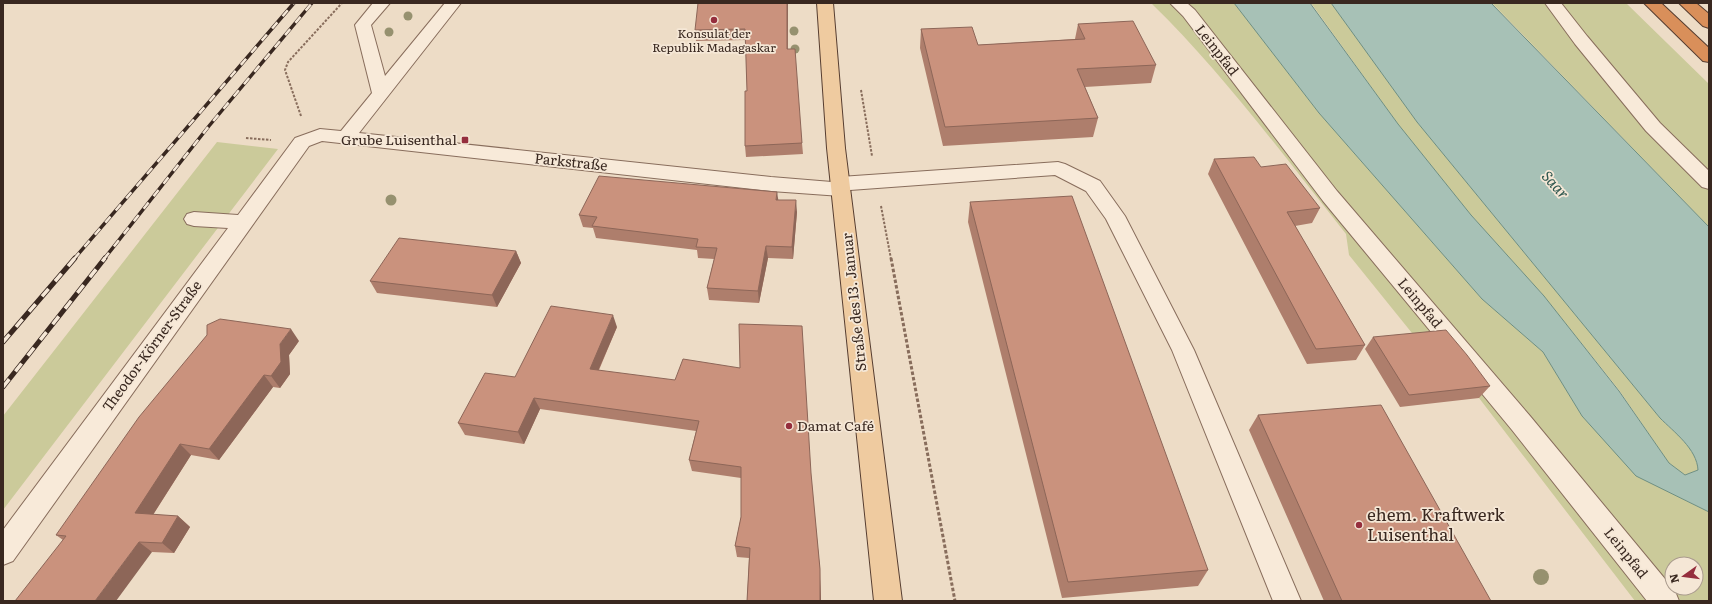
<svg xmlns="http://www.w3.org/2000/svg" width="1712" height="604" font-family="Literata,serif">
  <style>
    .green { fill: #cbca9a; fill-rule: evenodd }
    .water { fill: #a7c1b6; stroke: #6e8f82 }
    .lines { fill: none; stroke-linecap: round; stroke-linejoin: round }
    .minor-casing { stroke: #886d5c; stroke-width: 2 }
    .major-casing { stroke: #563d30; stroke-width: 2 }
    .highway-casing { stroke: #563d30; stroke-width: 2 }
    .path-far1 { stroke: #886d5c; stroke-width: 2; stroke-dasharray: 2.5 1.5; stroke-linecap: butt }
    .path { stroke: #886d5c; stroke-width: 3; stroke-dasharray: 3.5 2; stroke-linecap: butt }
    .minor { fill: #f8ead9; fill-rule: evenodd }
    .major { fill: #efcba0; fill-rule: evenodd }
    .highway { fill: #d98f5a; fill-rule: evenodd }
    .rail-far1-casing { stroke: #392820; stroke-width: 3.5 }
    .rail-casing { stroke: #392820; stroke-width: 5 }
    .rail-far1 { stroke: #f5e7d6; stroke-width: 2.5; stroke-dasharray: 8; stroke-linecap: butt }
    .rail { stroke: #f5e7d6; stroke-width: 3.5; stroke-dasharray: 10; stroke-linecap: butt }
    .tree { fill: #96916f }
    .wall { fill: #ae7e6c }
    .shaded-wall { fill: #8d6658 }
    .building { fill: #ca927d; stroke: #8d6658 }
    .poi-dot { fill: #952e3d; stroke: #f5e7d6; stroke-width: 1.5 }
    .labels { text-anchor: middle; stroke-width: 3.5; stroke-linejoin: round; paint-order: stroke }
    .far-poi-label { font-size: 12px; fill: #392820; stroke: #f5e7d6 }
    .street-label { font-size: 14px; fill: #392820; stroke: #f5e7d6 }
    .poi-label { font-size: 14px; fill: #392820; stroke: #f5e7d6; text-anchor: end }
    .water-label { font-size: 15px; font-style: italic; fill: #2f5850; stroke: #f5e7d6 }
    .near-poi-label { font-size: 17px; fill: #392820; stroke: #f5e7d6; text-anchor: start }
  </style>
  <rect width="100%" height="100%" fill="#eddcc6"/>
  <!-- green -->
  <path class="green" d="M 1151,3 L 1234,3 L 1319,113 L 1482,299 L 1543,352 L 1582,416 L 1636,475 L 1709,512 L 1709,601 L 1635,601 L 1479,398 L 1440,341 L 1420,343 L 1349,255 L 1346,234 C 1283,155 1223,73 1151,3 ZM 1672,564 L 1696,564 L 1696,588 L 1672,588 Z
    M 1311,3 L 1331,3 L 1417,122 L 1660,418 C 1674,432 1697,449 1698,470 L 1685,475 L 1669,463 L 1619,390 L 1544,296 L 1471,215 L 1398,124 Z
    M 1492,3 L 1626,3 L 1709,84 L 1709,227 Z
    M 217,142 L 278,149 L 3,510 L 3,416 Z"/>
  <!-- water -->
  <path class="water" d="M 1234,3 L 1310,3 L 1398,124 L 1471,215 L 1544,296 L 1619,391 L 1669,463 L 1685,475 L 1698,470 C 1697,449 1674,432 1660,418 L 1417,122 L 1331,3 L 1491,3 L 1709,227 L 1709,512 L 1636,476 L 1582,416 L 1543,352 L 1482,299 L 1319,113 Z"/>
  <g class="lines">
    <!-- minor casing -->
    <g class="minor-casing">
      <path id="minor" d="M 373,3 L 390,3 L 371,25 L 385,76 L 445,3 L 461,3 L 359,133 L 771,177 L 832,182 L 833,179 L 840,177 L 1058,162 L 1065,164 L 1100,181 L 1125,216 L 1194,350 L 1301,601 L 1273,601 L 1172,350 L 1106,219 L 1086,191 L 1055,175 L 850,190 L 848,194 L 841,196 L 771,191 L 322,141 L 309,146 L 13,561 L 3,565 L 3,530 L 228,228 L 194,226 L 187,224 L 184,219 L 187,214 L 194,212 L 238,215 L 295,138 L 320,129 L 341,131 L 372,93 L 355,25 Z
        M 1170,3 L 1187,3 L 1195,10 L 1337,191 L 1530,416 L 1675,591 L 1679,601 L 1647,601 L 1512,430 L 1323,201 L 1183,16 Z
        M 1545,3 L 1561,3 L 1587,36 L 1660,123 L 1709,171 L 1709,189 L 1702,187 L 1646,131 L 1575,44 Z"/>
    </g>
    <!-- major casing -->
    <g class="major-casing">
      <path id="major" d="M 817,3 L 833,3 L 845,148 L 902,601 L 874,601 L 827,148 Z"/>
    </g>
    <!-- highway casing -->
    <g class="highway-casing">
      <path id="highway" d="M 1644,3 L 1661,3 L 1709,48 L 1709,62 L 1703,61 Z
        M 1679,3 L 1696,3 L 1709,14 L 1709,28 L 1703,26 Z"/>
    </g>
    <!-- path-far1 -->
    <path class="path-far1" d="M 861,90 L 872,156
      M 301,116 L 285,70 L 288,62 L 342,3
      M 246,138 L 271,140
      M 881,206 L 891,259"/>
    <!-- path -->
    <path class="path" d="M 891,258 L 955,601"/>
    <!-- minor -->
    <use href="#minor" class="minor"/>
    <!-- major -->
    <use href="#major" class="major"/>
    <!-- highway -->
    <use href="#highway" class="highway"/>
    <!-- rail-far1 casing -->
    <g class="rail-far1-casing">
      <path id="rail-far1" d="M 74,259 L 294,3
        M 104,259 L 209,126 L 312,3"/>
    </g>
    <!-- rail casing -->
    <g class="rail-casing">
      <path id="rail" d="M 3,342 L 75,258
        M 3,387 L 105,258"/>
    </g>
    <!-- rail-far1 -->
    <use href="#rail-far1" class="rail-far1"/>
    <!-- rail -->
    <use href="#rail" class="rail"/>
  </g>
  <!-- trees -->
  <g class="tree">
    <circle cx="408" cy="16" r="4.5"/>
    <circle cx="794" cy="31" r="4.5"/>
    <circle cx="389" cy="32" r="4.5"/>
    <circle cx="795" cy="49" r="4.5"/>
    <circle cx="391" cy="200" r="5.5"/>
    <circle cx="1541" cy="577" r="8"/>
  </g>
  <!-- wall -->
  <path class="wall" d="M 788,3 L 788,49 L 802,143 L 803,154 L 746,157 L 745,146 L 747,91 L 746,40 L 696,41 L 695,30 Z
    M 1078,24 L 1156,65 L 1151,83 L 1085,87 L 1098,118 L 1093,137 L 943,146 L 920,48 L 921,29 L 978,45 L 1075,39 Z
    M 1214,159 L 1261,167 L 1320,208 L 1312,223 L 1295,226 L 1365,345 L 1356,360 L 1307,364 L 1208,174 Z
    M 778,200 L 797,212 L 793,259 L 768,258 L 759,303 L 709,300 L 707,288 L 714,259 L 698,258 L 697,250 L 596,238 L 593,228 L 583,227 L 579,215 Z
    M 970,202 L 1208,570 L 1198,586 L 1062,598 L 968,222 Z
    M 516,251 L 521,263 L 497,307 L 377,293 L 370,281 Z
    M 617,327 L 599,370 L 811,477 L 820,569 L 821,601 L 747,601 L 749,558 L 737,557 L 735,546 L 741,517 L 741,478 L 692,471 L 689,460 L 696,431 L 540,409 L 524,444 L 465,435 L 458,423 L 515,377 Z
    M 1373,337 L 1490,386 L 1479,398 L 1400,407 L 1365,349 Z
    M 299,341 L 289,355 L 290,374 L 280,388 L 273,387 L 219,460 L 191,455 L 153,515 L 178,516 L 190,527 L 174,553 L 152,552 L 63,540 L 56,535 Z
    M 1258,415 L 1491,601 L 1324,601 L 1249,430 Z"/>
  <!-- shaded-wall -->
  <path class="shaded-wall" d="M 787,3 L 788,3 L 787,60 Z
    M 777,192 L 779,204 L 776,200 Z
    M 796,200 L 797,212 L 793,259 L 792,247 Z
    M 766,246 L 768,258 L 759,303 L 758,291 Z
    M 516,251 L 521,263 L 497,307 L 492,295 Z
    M 613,315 L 617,327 L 594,380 L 590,369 Z
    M 291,329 L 299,341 L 289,355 L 290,374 L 280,388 L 271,376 L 280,344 Z
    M 264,375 L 273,387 L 219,460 L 209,449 Z
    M 534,398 L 540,409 L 524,444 L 518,432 Z
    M 180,444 L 191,455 L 147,524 L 135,513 Z
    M 178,516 L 190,527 L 174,553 L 162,543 Z
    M 139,542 L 152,552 L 116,601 L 95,601 Z
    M 820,569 L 820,579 L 821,601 L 820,601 Z"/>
  <!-- building -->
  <path class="building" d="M 698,3 L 787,3 L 787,49 L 795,49 L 802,143 L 745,146 L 745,91 L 747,91 L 745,29 L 695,30 Z
    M 1133,21 L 1156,65 L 1077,69 L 1098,118 L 945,127 L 921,29 L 972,27 L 978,45 L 1085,39 L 1078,24 Z
    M 1254,157 L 1261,167 L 1286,164 L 1320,208 L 1287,212 L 1365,345 L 1316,349 L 1214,159 Z
    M 599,176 L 777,192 L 776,200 L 796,200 L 792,247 L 766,246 L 758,291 L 707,288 L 717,248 L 696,247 L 698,239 L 592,226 L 597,217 L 579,215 Z
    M 1072,196 L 1208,570 L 1068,582 L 970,202 Z
    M 399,238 L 516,251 L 492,295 L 370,281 Z
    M 551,306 L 613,315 L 590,369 L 675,380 L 683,359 L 740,368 L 739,324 L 802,326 L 811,473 L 820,569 L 820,601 L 747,601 L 750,548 L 735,546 L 741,517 L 741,467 L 689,460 L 699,421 L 534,398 L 518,432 L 458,423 L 485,373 L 515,377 Z
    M 220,319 L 291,329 L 280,344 L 281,362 L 271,376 L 264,375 L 209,449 L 180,444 L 135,513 L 178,516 L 162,543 L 139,542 L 95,601 L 15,601 L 66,536 L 56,535 L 139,417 L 207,335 L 207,325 Z
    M 1446,330 L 1467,355 L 1490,386 L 1409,395 L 1373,337 Z
    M 1381,405 L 1491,601 L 1342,601 L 1258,415 Z"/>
  <!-- markers -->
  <g class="poi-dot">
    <circle cx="714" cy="20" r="4"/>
    <rect x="461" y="136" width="8" height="8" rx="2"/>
    <circle cx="789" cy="426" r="4"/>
    <circle cx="1359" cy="525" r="4"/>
  </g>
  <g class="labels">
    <!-- far-poi labels -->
    <g class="far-poi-label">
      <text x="714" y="38">Konsulat der<tspan x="714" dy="14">Republik Madagaskar</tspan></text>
    </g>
    <!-- street labels -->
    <g class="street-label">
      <text transform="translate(1217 50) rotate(52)" y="5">Leinpfad</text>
      <text transform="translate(571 162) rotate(6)" y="5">Parkstraße</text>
      <text transform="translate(854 302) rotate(-96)" y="5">Straße des 13. Januar</text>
      <text transform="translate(1420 303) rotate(50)" y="5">Leinpfad</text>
      <text transform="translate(152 346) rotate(-54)" y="5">Theodor-Körner-Straße</text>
      <text transform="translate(1626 553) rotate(51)" y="5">Leinpfad</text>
    </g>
    <!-- poi labels -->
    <g class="poi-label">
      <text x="457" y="145">Grube Luisenthal</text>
      <text x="797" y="431" text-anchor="start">Damat Café</text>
    </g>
    <!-- water labels -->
    <g class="water-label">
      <text transform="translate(1555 185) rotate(48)" y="5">Saar</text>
    </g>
    <!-- near-poi labels -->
    <g class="near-poi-label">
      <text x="1367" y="521">ehem. Kraftwerk<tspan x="1367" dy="20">Luisenthal</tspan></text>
    </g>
  </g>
  <!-- border -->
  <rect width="1712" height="604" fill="none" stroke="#392820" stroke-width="8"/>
  <!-- north arrow -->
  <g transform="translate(1684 576) rotate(256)"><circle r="19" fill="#f5e7d6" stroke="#aa9b8d"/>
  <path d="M0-3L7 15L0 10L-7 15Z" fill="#952e3d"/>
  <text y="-6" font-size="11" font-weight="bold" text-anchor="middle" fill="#392820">N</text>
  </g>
</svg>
